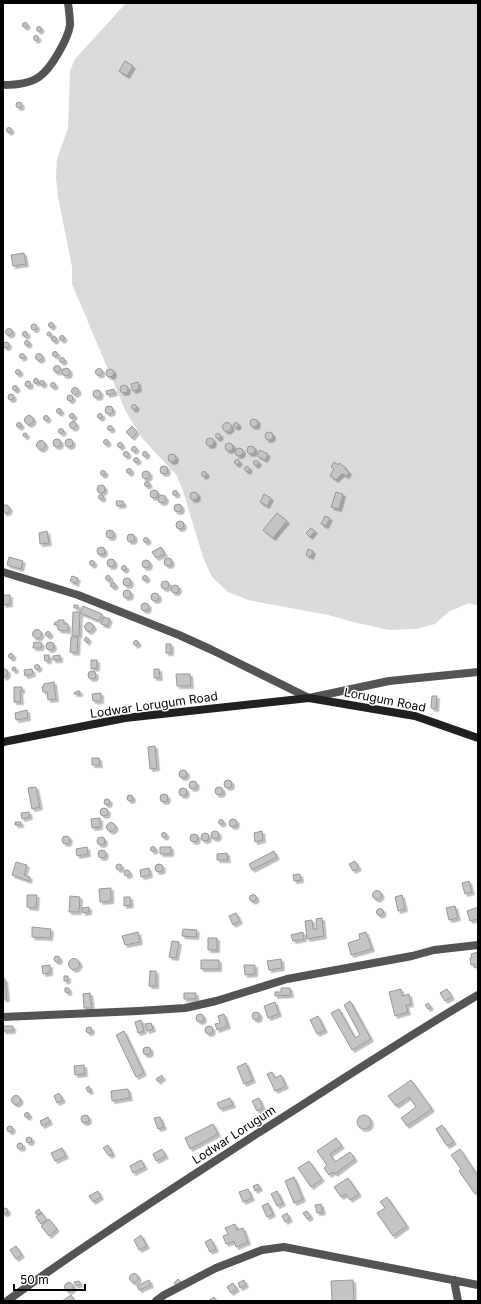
<svg xmlns="http://www.w3.org/2000/svg" width="481" height="1304" font-family="Inter,sans-serif">
  <style>
    .green { fill: #dbdbdb }
    .building { fill: #c4c4c4; stroke: #989898; filter: url(#shadow) }
    .lines { fill: none; stroke-linecap: round; stroke-linejoin: round }
    .minor { stroke: #545454; stroke-width: 8 }
    .tertiary { stroke: #545454; stroke-width: 8 }
    .secondary { stroke: #212121; stroke-width: 8 }
    .labels { text-anchor: middle; stroke-width: 3; stroke-linejoin: round; paint-order: stroke }
    .street-label { font-size: 12px; fill: #000; stroke: #fff }
  </style>
  <defs>
    <filter id="shadow"><feDropShadow dx="2.5" dy="2.5" stdDeviation="0" flood-color="#0004"/></filter>
  </defs>
  <rect width="100%" height="100%" fill="#fff"/>
  <!-- green -->
  <path class="green" d="M 126,3 L 478,3 L 478,606 L 469,603 L 450,611 L 435,624 L 416,629 L 389,630 L 353,622 L 328,615 L 248,600 L 228,592 L 212,577 L 203,557 L 183,491 L 177,476 L 143,439 L 126,412 L 72,284 L 72,267 L 58,197 L 56,178 L 57,159 L 68,128 L 70,71 L 75,59 Z"/>
  <!-- building -->
  <path class="building" d="M22.5 25a2.5 2.5 0 1 1 5 0a2.5 2.5 0 1 1-5 0Z
    M36.5 29a2.5 2.5 0 1 1 5 0a2.5 2.5 0 1 1-5 0Z
    M33.5 38a2.5 2.5 0 1 1 5 0a2.5 2.5 0 1 1-5 0Z
    M 125,61 L 133,66 L 127,76 L 119,71 Z
    M16 105a3 3 0 1 1 6 0a3 3 0 1 1-6 0Z
    M6.5 130a2.5 2.5 0 1 1 5 0a2.5 2.5 0 1 1-5 0Z
    M 24,253 L 26,264 L 13,266 L 11,255 Z
    M48.5 325a2.5 2.5 0 1 1 5 0a2.5 2.5 0 1 1-5 0Z
    M31 327a3 3 0 1 1 6 0a3 3 0 1 1-6 0Z
    M5.5 332a3.5 3.5 0 1 1 7 0a3.5 3.5 0 1 1-7 0Z
    M22.5 334a2.5 2.5 0 1 1 5 0a2.5 2.5 0 1 1-5 0Z
    M47 334a2 2 0 1 1 4 0a2 2 0 1 1-4 0Z
    M59.5 338a2.5 2.5 0 1 1 5 0a2.5 2.5 0 1 1-5 0Z
    M51.5 339a2.5 2.5 0 1 1 5 0a2.5 2.5 0 1 1-5 0Z
    M24.5 343a2.5 2.5 0 1 1 5 0a2.5 2.5 0 1 1-5 0Z
    M3 345a3 3 0 1 1 6 0a3 3 0 1 1-6 0Z
    M52.5 354a2.5 2.5 0 1 1 5 0a2.5 2.5 0 1 1-5 0Z
    M19.5 356a2.5 2.5 0 1 1 5 0a2.5 2.5 0 1 1-5 0Z
    M35.5 357a3.5 3.5 0 1 1 7 0a3.5 3.5 0 1 1-7 0Z
    M59.5 360a2.5 2.5 0 1 1 5 0a2.5 2.5 0 1 1-5 0Z
    M53.5 369a3.5 3.5 0 1 1 7 0a3.5 3.5 0 1 1-7 0Z
    M62 372a4 4 0 1 1 8 0a4 4 0 1 1-8 0Z
    M95.5 372a3.5 3.5 0 1 1 7 0a3.5 3.5 0 1 1-7 0Z
    M106 373a4 4 0 1 1 8 0a4 4 0 1 1-8 0Z
    M15.5 372a2.5 2.5 0 1 1 5 0a2.5 2.5 0 1 1-5 0Z
    M33.5 381a2.5 2.5 0 1 1 5 0a2.5 2.5 0 1 1-5 0Z
    M39.5 383a2.5 2.5 0 1 1 5 0a2.5 2.5 0 1 1-5 0Z
    M25 384a3 3 0 1 1 6 0a3 3 0 1 1-6 0Z
    M 138,382 L 139,389 L 133,391 L 131,384 Z
    M50.5 385a2.5 2.5 0 1 1 5 0a2.5 2.5 0 1 1-5 0Z
    M120 389a4 4 0 1 1 8 0a4 4 0 1 1-8 0Z
    M12.5 388a2.5 2.5 0 1 1 5 0a2.5 2.5 0 1 1-5 0Z
    M71.5 391a3.5 3.5 0 1 1 7 0a3.5 3.5 0 1 1-7 0Z
    M 114,389 L 115,393 L 107,395 L 106,391 Z
    M93 394a4 4 0 1 1 8 0a4 4 0 1 1-8 0Z
    M8 397a3 3 0 1 1 6 0a3 3 0 1 1-6 0Z
    M67 398a3 3 0 1 1 6 0a3 3 0 1 1-6 0Z
    M131.5 407a2.5 2.5 0 1 1 5 0a2.5 2.5 0 1 1-5 0Z
    M105 410a4 4 0 1 1 8 0a4 4 0 1 1-8 0Z
    M56.5 411a2.5 2.5 0 1 1 5 0a2.5 2.5 0 1 1-5 0Z
    M69.5 416a2.5 2.5 0 1 1 5 0a2.5 2.5 0 1 1-5 0Z
    M97.5 416a2.5 2.5 0 1 1 5 0a2.5 2.5 0 1 1-5 0Z
    M43.5 418a2.5 2.5 0 1 1 5 0a2.5 2.5 0 1 1-5 0Z
    M24.5 420a4.5 4.5 0 1 1 9 0a4.5 4.5 0 1 1-9 0Z
    M250 423a4 4 0 1 1 8 0a4 4 0 1 1-8 0Z
    M69.5 425a3.5 3.5 0 1 1 7 0a3.5 3.5 0 1 1-7 0Z
    M16.5 425a2.5 2.5 0 1 1 5 0a2.5 2.5 0 1 1-5 0Z
    M233.5 425a2.5 2.5 0 1 1 5 0a2.5 2.5 0 1 1-5 0Z
    M222.5 427a4.5 4.5 0 1 1 9 0a4.5 4.5 0 1 1-9 0Z
    M107.5 428a2.5 2.5 0 1 1 5 0a2.5 2.5 0 1 1-5 0Z
    M 132,426 L 137,432 L 132,438 L 126,432 Z
    M58.5 431a2.5 2.5 0 1 1 5 0a2.5 2.5 0 1 1-5 0Z
    M265 436a4 4 0 1 1 8 0a4 4 0 1 1-8 0Z
    M23 435a2 2 0 1 1 4 0a2 2 0 1 1-4 0Z
    M215.5 436a2.5 2.5 0 1 1 5 0a2.5 2.5 0 1 1-5 0Z
    M206 442a4 4 0 1 1 8 0a4 4 0 1 1-8 0Z
    M53 443a4 4 0 1 1 8 0a4 4 0 1 1-8 0Z
    M65 443a4 4 0 1 1 8 0a4 4 0 1 1-8 0Z
    M103.5 442a2.5 2.5 0 1 1 5 0a2.5 2.5 0 1 1-5 0Z
    M36.5 445a4.5 4.5 0 1 1 9 0a4.5 4.5 0 1 1-9 0Z
    M117.5 445a2.5 2.5 0 1 1 5 0a2.5 2.5 0 1 1-5 0Z
    M225 447a4 4 0 1 1 8 0a4 4 0 1 1-8 0Z
    M247 450a4 4 0 1 1 8 0a4 4 0 1 1-8 0Z
    M131.5 449a2.5 2.5 0 1 1 5 0a2.5 2.5 0 1 1-5 0Z
    M235 452a4 4 0 1 1 8 0a4 4 0 1 1-8 0Z
    M 260,450 L 268,454 L 265,460 L 257,456 Z
    M142.5 454a2.5 2.5 0 1 1 5 0a2.5 2.5 0 1 1-5 0Z
    M123.5 454a2.5 2.5 0 1 1 5 0a2.5 2.5 0 1 1-5 0Z
    M168 458a4 4 0 1 1 8 0a4 4 0 1 1-8 0Z
    M133.5 460a2.5 2.5 0 1 1 5 0a2.5 2.5 0 1 1-5 0Z
    M234.5 462a2.5 2.5 0 1 1 5 0a2.5 2.5 0 1 1-5 0Z
    M253.5 463a2.5 2.5 0 1 1 5 0a2.5 2.5 0 1 1-5 0Z
    M 334,462 L 338,465 L 339,463 L 346,468 L 345,469 L 349,472 L 347,476 L 342,474 L 336,480 L 330,476 L 334,469 L 331,467 Z
    M160 470a4 4 0 1 1 8 0a4 4 0 1 1-8 0Z
    M244.5 469a2.5 2.5 0 1 1 5 0a2.5 2.5 0 1 1-5 0Z
    M126.5 471a2.5 2.5 0 1 1 5 0a2.5 2.5 0 1 1-5 0Z
    M100.5 473a2.5 2.5 0 1 1 5 0a2.5 2.5 0 1 1-5 0Z
    M142 475a4 4 0 1 1 8 0a4 4 0 1 1-8 0Z
    M201.5 474a2.5 2.5 0 1 1 5 0a2.5 2.5 0 1 1-5 0Z
    M144.5 484a2.5 2.5 0 1 1 5 0a2.5 2.5 0 1 1-5 0Z
    M97 489a4 4 0 1 1 8 0a4 4 0 1 1-8 0Z
    M150 494a4 4 0 1 1 8 0a4 4 0 1 1-8 0Z
    M172.5 493a2.5 2.5 0 1 1 5 0a2.5 2.5 0 1 1-5 0Z
    M 336,492 L 343,494 L 339,509 L 331,507 Z
    M190 496a4 4 0 1 1 8 0a4 4 0 1 1-8 0Z
    M 264,494 L 271,498 L 267,506 L 260,502 Z
    M98.5 497a2.5 2.5 0 1 1 5 0a2.5 2.5 0 1 1-5 0Z
    M158 499a4 4 0 1 1 8 0a4 4 0 1 1-8 0Z
    M 116,501 L 123,501 L 124,505 L 117,506 Z
    M174 508a4 4 0 1 1 8 0a4 4 0 1 1-8 0Z
    M 3,505 L 7,505 L 10,508 L 9,512 L 6,513 L 3,513 Z
    M 277,513 L 287,521 L 273,538 L 263,530 Z
    M 325,516 L 330,518 L 326,526 L 321,524 Z
    M176 525a4 4 0 1 1 8 0a4 4 0 1 1-8 0Z
    M 311,528 L 315,531 L 310,537 L 306,533 Z
    M106 534a4 4 0 1 1 8 0a4 4 0 1 1-8 0Z
    M 47,531 L 49,543 L 40,544 L 39,533 Z
    M127 538a4 4 0 1 1 8 0a4 4 0 1 1-8 0Z
    M143.5 540a2.5 2.5 0 1 1 5 0a2.5 2.5 0 1 1-5 0Z
    M 161,547 L 165,554 L 156,558 L 152,552 Z
    M97 551a4 4 0 1 1 8 0a4 4 0 1 1-8 0Z
    M 308,549 L 313,551 L 311,557 L 306,555 Z
    M 9,557 L 23,561 L 21,569 L 7,565 Z
    M164 562a4 4 0 1 1 8 0a4 4 0 1 1-8 0Z
    M107 563a4 4 0 1 1 8 0a4 4 0 1 1-8 0Z
    M142 564a4 4 0 1 1 8 0a4 4 0 1 1-8 0Z
    M89.5 563a2.5 2.5 0 1 1 5 0a2.5 2.5 0 1 1-5 0Z
    M121.5 568a2.5 2.5 0 1 1 5 0a2.5 2.5 0 1 1-5 0Z
    M142.5 578a2.5 2.5 0 1 1 5 0a2.5 2.5 0 1 1-5 0Z
    M105.5 578a2.5 2.5 0 1 1 5 0a2.5 2.5 0 1 1-5 0Z
    M 72,576 L 78,578 L 76,584 L 70,581 Z
    M123 582a4 4 0 1 1 8 0a4 4 0 1 1-8 0Z
    M161 585a4 4 0 1 1 8 0a4 4 0 1 1-8 0Z
    M110.5 585a2.5 2.5 0 1 1 5 0a2.5 2.5 0 1 1-5 0Z
    M171 589a4 4 0 1 1 8 0a4 4 0 1 1-8 0Z
    M123 594a4 4 0 1 1 8 0a4 4 0 1 1-8 0Z
    M151 597a4 4 0 1 1 8 0a4 4 0 1 1-8 0Z
    M 3,595 L 10,595 L 10,604 L 3,605 Z
    M141 607a4 4 0 1 1 8 0a4 4 0 1 1-8 0Z
    M 74,605 L 78,605 L 78,608 L 74,608 Z
    M 83,606 L 102,614 L 99,621 L 80,613 Z
    M 73,612 L 80,612 L 79,636 L 72,636 Z
    M 104,617 L 110,619 L 107,626 L 101,624 Z
    M 58,620 L 64,620 L 64,624 L 68,624 L 68,631 L 58,630 L 58,625 L 54,625 L 55,622 L 58,622 Z
    M84.5 627a4.5 4.5 0 1 1 9 0a4.5 4.5 0 1 1-9 0Z
    M32.5 634a4.5 4.5 0 1 1 9 0a4.5 4.5 0 1 1-9 0Z
    M45.5 634a2.5 2.5 0 1 1 5 0a2.5 2.5 0 1 1-5 0Z
    M 71,637 L 78,637 L 77,653 L 70,652 Z
    M 86,637 L 89,639 L 87,643 L 84,640 Z
    M133.5 643a2.5 2.5 0 1 1 5 0a2.5 2.5 0 1 1-5 0Z
    M 34,642 L 42,643 L 41,648 L 33,648 Z
    M46 646a4 4 0 1 1 8 0a4 4 0 1 1-8 0Z
    M 166,644 L 171,644 L 171,653 L 166,653 Z
    M8.5 656a2.5 2.5 0 1 1 5 0a2.5 2.5 0 1 1-5 0Z
    M 44,655 L 49,655 L 49,661 L 45,661 Z
    M 60,655 L 60,660 L 53,660 L 53,656 Z
    M 91,660 L 97,660 L 97,668 L 91,669 Z
    M34.5 667a2.5 2.5 0 1 1 5 0a2.5 2.5 0 1 1-5 0Z
    M12 669a2 2 0 1 1 4 0a2 2 0 1 1-4 0Z
    M 3,668 L 7,670 L 8,673 L 7,676 L 3,678 Z
    M 32,669 L 33,674 L 25,676 L 24,670 Z
    M 154,669 L 159,669 L 160,678 L 154,678 Z
    M88 675a4 4 0 1 1 8 0a4 4 0 1 1-8 0Z
    M 176,674 L 190,674 L 191,686 L 177,686 Z
    M 54,682 L 56,699 L 48,700 L 47,692 L 43,692 L 42,687 L 43,687 L 44,684 Z
    M 14,687 L 22,687 L 22,691 L 20,691 L 21,702 L 14,702 Z
    M 77,691 L 80,691 L 80,694 L 74,694 L 74,693 Z
    M 101,693 L 101,701 L 93,701 L 92,694 Z
    M 432,696 L 437,696 L 436,709 L 431,708 Z
    M 27,710 L 28,718 L 16,720 L 15,713 Z
    M 155,746 L 157,768 L 150,769 L 148,747 Z
    M 92,758 L 99,758 L 100,765 L 92,765 Z
    M179 774a4 4 0 1 1 8 0a4 4 0 1 1-8 0Z
    M224 784a4 4 0 1 1 8 0a4 4 0 1 1-8 0Z
    M189 785a4 4 0 1 1 8 0a4 4 0 1 1-8 0Z
    M 36,787 L 40,807 L 32,809 L 28,788 Z
    M215 791a4 4 0 1 1 8 0a4 4 0 1 1-8 0Z
    M179 792a4 4 0 1 1 8 0a4 4 0 1 1-8 0Z
    M160 798a4 4 0 1 1 8 0a4 4 0 1 1-8 0Z
    M127 798a3 3 0 1 1 6 0a3 3 0 1 1-6 0Z
    M104 802a3 3 0 1 1 6 0a3 3 0 1 1-6 0Z
    M100 812a4 4 0 1 1 8 0a4 4 0 1 1-8 0Z
    M 29,812 L 30,817 L 22,819 L 21,813 Z
    M 100,818 L 100,827 L 92,828 L 91,819 Z
    M229 823a4 4 0 1 1 8 0a4 4 0 1 1-8 0Z
    M218.5 822a2.5 2.5 0 1 1 5 0a2.5 2.5 0 1 1-5 0Z
    M 15,822 L 21,822 L 21,825 L 15,825 Z
    M106.5 827a4.5 4.5 0 1 1 9 0a4.5 4.5 0 1 1-9 0Z
    M 262,831 L 263,840 L 255,842 L 254,833 Z
    M211 835a4 4 0 1 1 8 0a4 4 0 1 1-8 0Z
    M161.5 835a2.5 2.5 0 1 1 5 0a2.5 2.5 0 1 1-5 0Z
    M201 837a4 4 0 1 1 8 0a4 4 0 1 1-8 0Z
    M190 838a4 4 0 1 1 8 0a4 4 0 1 1-8 0Z
    M62 840a4 4 0 1 1 8 0a4 4 0 1 1-8 0Z
    M97 841a4 4 0 1 1 8 0a4 4 0 1 1-8 0Z
    M150.5 849a2.5 2.5 0 1 1 5 0a2.5 2.5 0 1 1-5 0Z
    M 87,847 L 88,854 L 77,856 L 76,849 Z
    M 160,847 L 171,847 L 171,854 L 160,854 Z
    M98 854a4 4 0 1 1 8 0a4 4 0 1 1-8 0Z
    M 274,851 L 277,857 L 252,870 L 249,864 Z
    M 227,853 L 228,860 L 217,860 L 217,854 Z
    M 355,861 L 359,868 L 353,871 L 349,864 Z
    M 16,862 L 27,865 L 24,875 L 30,877 L 29,881 L 12,875 Z
    M116 867a3 3 0 1 1 6 0a3 3 0 1 1-6 0Z
    M155 868a4 4 0 1 1 8 0a4 4 0 1 1-8 0Z
    M 149,868 L 150,875 L 141,877 L 140,870 Z
    M124 873a3 3 0 1 1 6 0a3 3 0 1 1-6 0Z
    M 300,874 L 301,880 L 294,881 L 293,875 Z
    M 469,881 L 472,892 L 465,894 L 462,883 Z
    M 111,888 L 111,901 L 100,902 L 99,889 Z
    M372.5 895a4.5 4.5 0 1 1 9 0a4.5 4.5 0 1 1-9 0Z
    M249.5 898a3.5 3.5 0 1 1 7 0a3.5 3.5 0 1 1-7 0Z
    M 27,895 L 37,895 L 36,908 L 27,907 Z
    M 402,895 L 405,909 L 398,911 L 395,897 Z
    M 70,896 L 80,897 L 79,912 L 69,912 Z
    M 124,897 L 130,897 L 131,905 L 124,906 Z
    M 455,906 L 458,918 L 449,920 L 446,908 Z
    M 89,907 L 89,912 L 83,913 L 82,908 Z
    M 478,907 L 478,919 L 470,921 L 467,911 Z
    M376.5 912a3.5 3.5 0 1 1 7 0a3.5 3.5 0 1 1-7 0Z
    M 236,913 L 240,921 L 233,925 L 229,916 Z
    M 322,918 L 324,936 L 307,939 L 305,921 L 312,920 L 313,929 L 317,929 L 316,919 Z
    M 32,927 L 51,929 L 50,938 L 32,937 Z
    M 183,929 L 197,930 L 196,937 L 182,936 Z
    M 138,932 L 140,942 L 125,945 L 122,936 Z
    M 303,932 L 304,939 L 293,941 L 291,935 Z
    M 366,932 L 372,949 L 351,955 L 348,943 L 360,939 L 359,934 Z
    M 208,938 L 217,938 L 217,950 L 208,950 Z
    M 172,941 L 179,942 L 176,958 L 169,957 Z
    M 478,952 L 478,971 L 477,967 L 475,968 L 474,964 L 471,965 L 470,958 L 472,958 L 471,954 Z
    M54 959a3 3 0 1 1 6 0a3 3 0 1 1-6 0Z
    M68.5 964a5.5 5.5 0 1 1 11 0a5.5 5.5 0 1 1-11 0Z
    M 281,959 L 282,968 L 269,970 L 267,961 Z
    M 201,960 L 219,960 L 219,969 L 201,969 Z
    M 50,965 L 50,973 L 43,974 L 42,966 Z
    M 244,965 L 255,965 L 255,974 L 245,975 Z
    M 150,971 L 156,971 L 156,986 L 149,986 Z
    M 64,976 L 68,976 L 68,981 L 64,981 Z
    M 3,979 L 5,979 L 7,999 L 3,999 Z
    M 65,988 L 69,988 L 69,993 L 65,992 Z
    M 281,988 L 290,988 L 291,995 L 275,996 L 275,992 L 281,992 Z
    M 401,989 L 402,996 L 409,994 L 411,1004 L 406,1005 L 408,1012 L 395,1016 L 389,992 Z
    M 447,989 L 452,997 L 445,1001 L 440,993 Z
    M 90,993 L 92,1008 L 84,1008 L 83,994 Z
    M 184,993 L 196,993 L 196,999 L 184,999 Z
    M 350,1001 L 371,1039 L 352,1050 L 331,1013 L 339,1009 L 355,1038 L 360,1035 L 344,1005 Z
    M 275,1002 L 279,1014 L 268,1018 L 264,1006 Z
    M 428,1003 L 431,1007 L 428,1009 L 425,1005 Z
    M252 1016a4 4 0 1 1 8 0a4 4 0 1 1-8 0Z
    M 224,1014 L 228,1026 L 217,1030 L 215,1024 L 220,1023 L 218,1016 Z
    M196 1018a4 4 0 1 1 8 0a4 4 0 1 1-8 0Z
    M 318,1016 L 325,1030 L 317,1034 L 310,1020 Z
    M 141,1020 L 144,1031 L 138,1033 L 135,1022 Z
    M 151,1023 L 153,1029 L 147,1031 L 145,1024 Z
    M 3,1026 L 13,1026 L 13,1031 L 3,1031 Z
    M205 1030a4 4 0 1 1 8 0a4 4 0 1 1-8 0Z
    M86 1030a3 3 0 1 1 6 0a3 3 0 1 1-6 0Z
    M 124,1031 L 144,1073 L 136,1077 L 116,1035 Z
    M143 1051a4 4 0 1 1 8 0a4 4 0 1 1-8 0Z
    M 246,1063 L 253,1080 L 244,1084 L 237,1067 Z
    M 84,1065 L 85,1074 L 75,1075 L 74,1066 Z
    M 272,1072 L 275,1078 L 281,1075 L 286,1086 L 275,1091 L 267,1074 Z
    M 162,1075 L 163,1078 L 158,1082 L 156,1079 Z
    M 411,1080 L 432,1109 L 407,1126 L 401,1118 L 416,1107 L 409,1097 L 396,1106 L 388,1096 Z
    M 89,1086 L 91,1091 L 88,1092 L 86,1088 Z
    M 128,1089 L 130,1098 L 112,1101 L 111,1091 Z
    M 59,1093 L 63,1100 L 57,1103 L 54,1096 Z
    M11.5 1100a4.5 4.5 0 1 1 9 0a4.5 4.5 0 1 1-9 0Z
    M 230,1098 L 233,1105 L 220,1109 L 217,1103 Z
    M 259,1098 L 263,1108 L 257,1111 L 252,1101 Z
    M24.5 1115a2.5 2.5 0 1 1 5 0a2.5 2.5 0 1 1-5 0Z
    M357 1122a7 7 0 1 1 14 0a7 7 0 1 1-14 0Z
    M81 1119a4 4 0 1 1 8 0a4 4 0 1 1-8 0Z
    M 48,1117 L 50,1122 L 42,1126 L 40,1121 Z
    M 160,1117 L 164,1127 L 158,1129 L 154,1118 Z
    M 213,1124 L 218,1134 L 190,1149 L 185,1138 Z
    M 442,1125 L 454,1142 L 447,1146 L 436,1129 Z
    M7 1129a3 3 0 1 1 6 0a3 3 0 1 1-6 0Z
    M26 1140a3 3 0 1 1 6 0a3 3 0 1 1-6 0Z
    M 336,1138 L 342,1146 L 330,1154 L 335,1162 L 350,1152 L 355,1159 L 335,1174 L 333,1172 L 329,1175 L 324,1168 L 327,1165 L 317,1151 Z
    M17 1146a3 3 0 1 1 6 0a3 3 0 1 1-6 0Z
    M 108,1145 L 113,1154 L 109,1156 L 103,1148 Z
    M 62,1148 L 66,1156 L 55,1161 L 51,1153 Z
    M 162,1149 L 166,1156 L 156,1161 L 153,1154 Z
    M 460,1149 L 478,1176 L 478,1192 L 475,1194 L 459,1171 L 461,1169 L 451,1155 Z
    M 141,1160 L 145,1167 L 133,1173 L 130,1166 Z
    M 309,1161 L 322,1179 L 311,1187 L 298,1168 Z
    M 294,1177 L 303,1199 L 294,1203 L 285,1181 Z
    M 348,1178 L 359,1194 L 350,1200 L 346,1194 L 341,1197 L 334,1187 Z
    M 258,1184 L 260,1188 L 255,1191 L 253,1186 Z
    M 248,1189 L 252,1198 L 243,1202 L 239,1192 Z
    M 98,1191 L 101,1197 L 93,1202 L 89,1196 Z
    M 277,1191 L 283,1203 L 277,1206 L 271,1194 Z
    M 387,1197 L 407,1226 L 393,1236 L 377,1213 L 385,1208 L 380,1202 Z
    M 268,1203 L 273,1214 L 267,1217 L 262,1206 Z
    M 321,1204 L 323,1212 L 317,1213 L 315,1205 Z
    M2 1211a3 3 0 1 1 6 0a3 3 0 1 1-6 0Z
    M 39,1209 L 41,1213 L 37,1215 L 35,1212 Z
    M 307,1211 L 311,1217 L 307,1219 L 303,1213 Z
    M 42,1213 L 47,1220 L 41,1224 L 36,1217 Z
    M 287,1213 L 290,1219 L 285,1222 L 282,1216 Z
    M 49,1219 L 57,1229 L 49,1236 L 41,1226 Z
    M 235,1224 L 237,1230 L 243,1228 L 248,1242 L 236,1247 L 234,1241 L 226,1244 L 223,1236 L 228,1234 L 225,1228 Z
    M 141,1235 L 147,1246 L 139,1250 L 134,1240 Z
    M 211,1239 L 216,1249 L 210,1252 L 205,1242 Z
    M 16,1246 L 22,1255 L 16,1259 L 10,1250 Z
    M129.5 1278a4.5 4.5 0 1 1 9 0a4.5 4.5 0 1 1-9 0Z
    M 178,1279 L 182,1283 L 177,1287 L 174,1283 Z
    M 149,1280 L 151,1285 L 139,1290 L 137,1286 Z
    M 244,1280 L 246,1285 L 240,1288 L 238,1283 Z
    M 353,1280 L 354,1301 L 332,1301 L 331,1281 Z
    M 79,1281 L 81,1284 L 76,1286 L 74,1282 Z
    M64.5 1287a4.5 4.5 0 1 1 9 0a4.5 4.5 0 1 1-9 0Z
    M 233,1283 L 237,1289 L 231,1293 L 227,1287 Z
    M 71,1295 L 75,1301 L 62,1301 Z
    M 214,1297 L 217,1301 L 208,1301 Z"/>
  <g class="lines">
    <!-- minor -->
    <path class="minor" d="M 3,85 C 15,85 29,84 39,77 C 51,69 68,39 70,25 C 70,17 69,10 68,3
      M 3,572 L 78,595 L 179,635 L 212,650 L 309,698 L 389,681 L 478,672
      M 3,1017 L 138,1011 L 185,1008 L 216,1001 L 287,979 L 412,956 L 434,950 L 478,945
      M 454,1280 L 458,1301
      M 156,1301 L 164,1295 L 216,1268 L 262,1250 L 284,1247 L 478,1285"/>
    <!-- tertiary -->
    <path class="tertiary" d="M 7,1301 C 88,1242 174,1188 258,1133 C 331,1087 403,1039 478,995"/>
    <!-- secondary -->
    <path class="secondary" d="M 3,742 L 125,718 L 309,698 L 415,716 L 478,738"/>
  </g>
  <g class="labels">
    <!-- street labels -->
    <g class="street-label">
      <text transform="translate(385 700) rotate(11)" y="4">Lorugum Road</text>
      <text transform="translate(154 705) rotate(-8)" y="4">Lodwar Lorugum Road</text>
      <text transform="translate(234 1135) rotate(-33)" y="4">Lodwar Lorugum</text>
    </g>
  </g>
  <!-- border -->
  <rect width="481" height="1304" fill="none" stroke="#000000" stroke-width="8"/>
  <!-- scale -->
  <path d="M14 1284v6h71v-6" fill="none" stroke="#000000" stroke-width="2"/>
  <text x="20" y="1284" font-size="12" fill="#000000" stroke="#ffffff" stroke-width="3" paint-order="stroke">50 m</text>
</svg>
